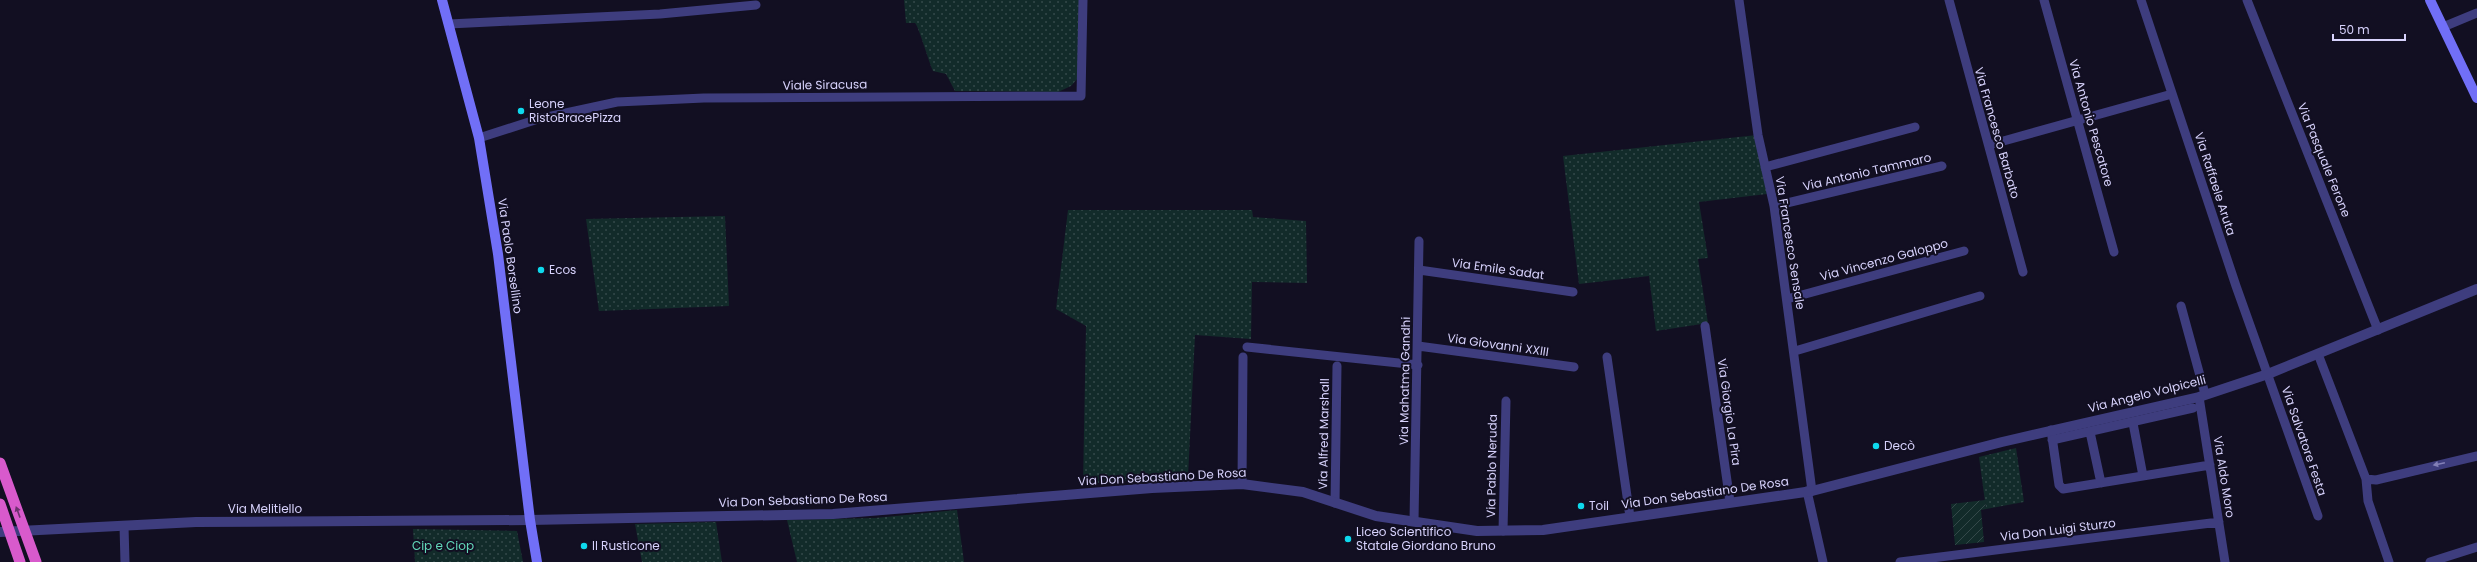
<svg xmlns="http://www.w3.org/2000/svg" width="2477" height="562" font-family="Poppins,sans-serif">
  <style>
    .grass { fill: url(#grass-dots) }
    .garden { fill: url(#garden-furrows) }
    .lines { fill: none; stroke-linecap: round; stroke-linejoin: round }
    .minor { stroke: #3e3d7e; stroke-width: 9 }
    .tertiary { stroke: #3e3d7e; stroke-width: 10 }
    .secondary { stroke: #716ff7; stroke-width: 10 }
    .trunk-bridge { stroke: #d85acc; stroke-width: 11 }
    .oneway { fill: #8380b7 }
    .oneway2 { fill: #6b316e }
    .poi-dot { fill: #0ed9ed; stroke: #120f22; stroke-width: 1.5 }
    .labels { text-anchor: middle; stroke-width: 4; stroke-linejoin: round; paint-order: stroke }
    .street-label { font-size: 12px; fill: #d7d2fc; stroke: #120f22 }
    .poi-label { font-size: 12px; fill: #d7d2fc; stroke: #120f22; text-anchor: start }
    .park-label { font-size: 12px; fill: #62d8b9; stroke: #120f22 }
  </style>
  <defs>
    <pattern id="grass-dots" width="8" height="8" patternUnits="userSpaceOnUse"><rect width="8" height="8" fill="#122b2a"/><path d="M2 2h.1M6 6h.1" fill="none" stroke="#34494a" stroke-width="1.8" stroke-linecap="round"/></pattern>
    <pattern id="garden-furrows" width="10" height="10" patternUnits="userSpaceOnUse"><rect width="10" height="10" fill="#122b2a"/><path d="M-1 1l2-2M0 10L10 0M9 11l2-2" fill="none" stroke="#34494a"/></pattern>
  </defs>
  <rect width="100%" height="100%" fill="#120f22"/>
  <!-- grass -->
  <path class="grass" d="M 904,0 L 1079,0 L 1078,78 L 1071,86 L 1058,92 L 955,91 L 946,74 L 933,71 C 928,60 919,27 915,23 L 906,23 Z
    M 1757,135 L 1767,194 L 1699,202 L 1708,258 L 1698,259 L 1708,323 L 1656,331 L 1649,276 L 1579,284 L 1563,156 Z
    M 1068,210 L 1252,210 L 1253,217 L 1306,221 L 1307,283 L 1252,282 L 1251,339 L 1195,335 L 1188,477 L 1083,484 L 1086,326 L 1056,309 Z
    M 725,216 L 729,306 L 599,311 L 586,219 Z
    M 2016,448 L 2024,502 L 1986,509 L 1979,457 Z
    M 957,510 L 964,562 L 797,562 L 787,520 L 875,518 Z
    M 716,522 L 722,562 L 642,562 L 635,524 Z
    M 413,529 L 517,531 L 523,562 L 415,562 Z"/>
  <!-- garden -->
  <path class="garden" d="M 1985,500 L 1986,509 L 1981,510 L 1984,542 L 1955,545 L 1951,504 Z"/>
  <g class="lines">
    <!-- minor -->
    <path class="minor" d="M 1739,0 L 1758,135 L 1774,206 L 1812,491
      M 1949,0 L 2023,272
      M 2044,0 L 2114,252
      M 2141,0 L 2236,286 L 2318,516
      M 2247,0 L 2378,330
      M 449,24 L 660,14 L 756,5
      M 2443,27 L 2477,13
      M 479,138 L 538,119 L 617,102 L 704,98 L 1081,96 L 1083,0
      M 1989,145 L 2172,94
      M 1765,167 L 1915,127
      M 1774,206 L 1942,166
      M 1419,270 L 1573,292
      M 1787,299 L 1964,251
      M 2181,306 L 2205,394
      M 1705,326 L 1730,502
      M 1418,346 L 1574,367
      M 1247,347 L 1418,365
      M 1795,351 L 1980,296
      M 2318,354 L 2366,479 L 2368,501 L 2389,562
      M 1607,357 L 1630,517
      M 2199,397 L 2225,562
      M 2133,423 L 2143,476
      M 2051,430 L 2059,485 L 2063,489 L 2210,465
      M 2090,432 L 2101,483
      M 2052,440 L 2193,408
      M 2366,479 L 2376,480 L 2477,456
      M 1242,484 L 1243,357
      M 1807,491 L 1823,562
      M 1335,503 L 1337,366
      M 1414,521 L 1419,241
      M 124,526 L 125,562
      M 1503,531 L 1506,401
      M 1900,562 L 2219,522
      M 2430,562 L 2477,547"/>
    <!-- tertiary -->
    <path class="tertiary" d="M 0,532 L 196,522 L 530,520 L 833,514 L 1152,488 L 1242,484 L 1303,492 L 1376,516 L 1477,531 L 1543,530 L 1812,491 L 2002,442 L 2199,397 L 2268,374 L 2477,289"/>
    <!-- secondary -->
    <path class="secondary" d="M 442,0 L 479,138 L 498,254 L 530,520 L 537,562
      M 2430,0 L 2477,98"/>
    <!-- trunk-bridge -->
    <path class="trunk-bridge" d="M 0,463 L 36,562
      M 0,504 L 20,562"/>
  </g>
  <!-- one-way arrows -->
  <defs><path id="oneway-solid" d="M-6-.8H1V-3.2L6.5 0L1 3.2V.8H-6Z"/></defs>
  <use class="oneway" href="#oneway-solid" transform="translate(2439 464) rotate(168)"/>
  <use class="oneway2" href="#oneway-solid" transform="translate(18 512) rotate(-110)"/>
  <!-- markers -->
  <g class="poi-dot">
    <circle cx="521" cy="111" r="4"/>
    <circle cx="541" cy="270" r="4"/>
    <circle cx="1876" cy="446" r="4"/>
    <circle cx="1581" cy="506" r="4"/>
    <circle cx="1348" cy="539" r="4"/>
    <circle cx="584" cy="546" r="4"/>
  </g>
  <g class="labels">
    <!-- street labels -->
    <g class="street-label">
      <text transform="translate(825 85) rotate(-1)" y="4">Viale Siracusa</text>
      <text transform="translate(2091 123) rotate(74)" y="4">Via Antonio Pescatore</text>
      <text transform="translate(1997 133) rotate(74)" y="4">Via Francesco Barbato</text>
      <text transform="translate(2324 160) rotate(68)" y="4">Via Pasquale Ferone</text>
      <text transform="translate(1867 172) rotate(-13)" y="4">Via Antonio Tammaro</text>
      <text transform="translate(2215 184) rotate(72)" y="4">Via Raffaele Aruta</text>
      <text transform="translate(1790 243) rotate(81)" y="4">Via Francesco Sensale</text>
      <text transform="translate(510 256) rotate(82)" y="4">Via Paolo Borsellino</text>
      <text transform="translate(1884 260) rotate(-15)" y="4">Via Vincenzo Galoppo</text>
      <text transform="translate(1498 269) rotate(8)" y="4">Via Emile Sadat</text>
      <text transform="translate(1498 345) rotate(8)" y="4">Via Giovanni XXIII</text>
      <text transform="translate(1405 381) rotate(-89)" y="4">Via Mahatma Gandhi</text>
      <text transform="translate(2147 394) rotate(-14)" y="4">Via Angelo Volpicelli</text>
      <text transform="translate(1729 412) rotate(82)" y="4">Via Giorgio La Pira</text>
      <text transform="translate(1324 434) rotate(-89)" y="4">Via Alfred Marshall</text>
      <text transform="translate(2304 441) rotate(71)" y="4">Via Salvatore Festa</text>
      <text transform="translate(1492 466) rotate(-89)" y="4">Via Pablo Neruda</text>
      <text transform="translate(1162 477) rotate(-3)" y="4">Via Don Sebastiano De Rosa</text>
      <text transform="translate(2224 477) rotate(81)" y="4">Via Aldo Moro</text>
      <text transform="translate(1705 493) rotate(-8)" y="4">Via Don Sebastiano De Rosa</text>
      <text transform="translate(803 500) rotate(-2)" y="4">Via Don Sebastiano De Rosa</text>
      <text x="265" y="513">Via Melitiello</text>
      <text transform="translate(2058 530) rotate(-7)" y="4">Via Don Luigi Sturzo</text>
    </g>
    <!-- poi labels -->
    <g class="poi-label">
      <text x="529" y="108">Leone<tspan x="529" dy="14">RistoBracePizza</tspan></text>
      <text x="549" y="274">Ecos</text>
      <text x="1884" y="450">Decò</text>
      <text x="1589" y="510">Toil</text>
      <text x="1356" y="536">Liceo Scientifico<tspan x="1356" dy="14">Statale Giordano Bruno</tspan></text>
      <text x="592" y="550">Il Rusticone</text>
    </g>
    <!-- park labels -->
    <g class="park-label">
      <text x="443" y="550">Cip e Ciop</text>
    </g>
  </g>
  <!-- scale -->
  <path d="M2333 34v6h72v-6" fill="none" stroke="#d7d2fc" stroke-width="2"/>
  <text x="2339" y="34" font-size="12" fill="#d7d2fc" stroke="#120f22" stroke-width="3" paint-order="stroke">50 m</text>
</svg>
